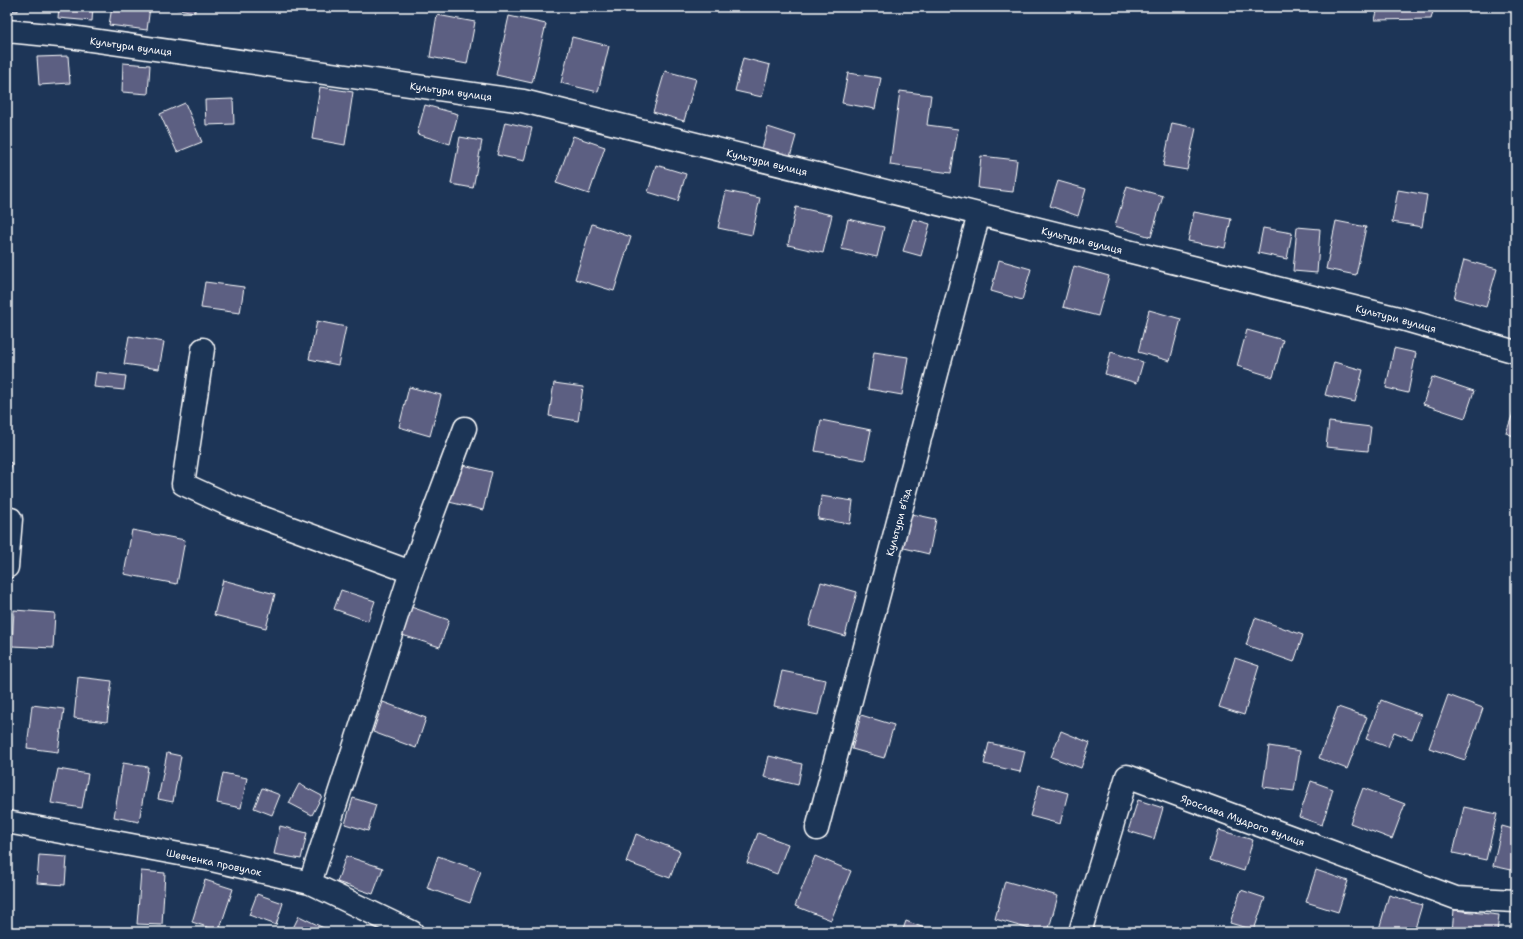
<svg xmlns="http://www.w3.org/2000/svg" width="1523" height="939" font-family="'Shantell Sans',sans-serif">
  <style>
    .building { fill: #5c5e82; stroke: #fff }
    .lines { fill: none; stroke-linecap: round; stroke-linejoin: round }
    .minor-casing { stroke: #fff; stroke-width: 25 }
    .minor { stroke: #1d3557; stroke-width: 22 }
    .labels { text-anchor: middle; stroke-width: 3; stroke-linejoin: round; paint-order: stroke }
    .street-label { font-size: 10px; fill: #fff; stroke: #1d3557 }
  </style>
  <rect width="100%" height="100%" fill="#1d3557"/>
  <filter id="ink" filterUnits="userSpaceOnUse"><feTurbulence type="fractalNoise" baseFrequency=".025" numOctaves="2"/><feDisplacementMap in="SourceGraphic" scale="8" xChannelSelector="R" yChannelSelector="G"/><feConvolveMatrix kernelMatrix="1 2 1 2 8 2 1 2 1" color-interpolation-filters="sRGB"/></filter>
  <g filter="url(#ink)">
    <!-- building -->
    <path class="building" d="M 7,7 L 18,7 L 18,11 L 7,10 Z
      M 59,7 L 93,7 L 92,21 L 58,18 Z
      M 112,7 L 150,7 L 147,30 L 109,25 Z
      M 167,7 L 195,7 L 195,12 Z
      M 1378,7 L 1434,7 L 1431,19 L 1375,20 Z
      M 437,15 L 475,22 L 467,64 L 430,57 Z
      M 509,16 L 546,24 L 532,83 L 496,75 Z
      M 572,37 L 609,46 L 598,92 L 561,83 Z
      M 68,56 L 70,83 L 39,85 L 37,57 Z
      M 743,58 L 770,65 L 762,97 L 735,91 Z
      M 123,63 L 150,65 L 148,94 L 122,92 Z
      M 665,71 L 696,79 L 684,121 L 653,112 Z
      M 848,73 L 881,78 L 875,109 L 842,103 Z
      M 320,87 L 353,92 L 345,145 L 312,139 Z
      M 900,91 L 931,95 L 927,125 L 958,129 L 951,173 L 890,165 Z
      M 233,99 L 234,124 L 206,125 L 205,100 Z
      M 185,103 L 202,142 L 177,152 L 160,114 Z
      M 425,105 L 458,114 L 450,144 L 417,134 Z
      M 505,122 L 532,128 L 524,161 L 497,155 Z
      M 1172,123 L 1196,128 L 1187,170 L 1163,166 Z
      M 768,127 L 796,136 L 790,157 L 762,149 Z
      M 573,136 L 605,147 L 589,194 L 556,183 Z
      M 460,137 L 482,141 L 473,188 L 451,184 Z
      M 981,156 L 1017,160 L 1013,192 L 978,188 Z
      M 656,165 L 686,174 L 678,201 L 648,192 Z
      M 1058,181 L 1086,189 L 1078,216 L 1050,206 Z
      M 1127,186 L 1163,196 L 1151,237 L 1115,226 Z
      M 1398,190 L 1427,195 L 1422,227 L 1392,222 Z
      M 726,191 L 760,198 L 752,235 L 718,228 Z
      M 796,207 L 832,215 L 823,253 L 788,245 Z
      M 1194,212 L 1231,219 L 1225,248 L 1188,241 Z
      M 848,219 L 884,227 L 877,257 L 841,249 Z
      M 913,219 L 930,224 L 921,256 L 903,251 Z
      M 1336,221 L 1366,227 L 1356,275 L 1326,269 Z
      M 592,224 L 631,237 L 614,291 L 575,279 Z
      M 1297,227 L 1320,229 L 1317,273 L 1293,271 Z
      M 1263,228 L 1292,233 L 1287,259 L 1258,253 Z
      M 999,260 L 1031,269 L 1022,300 L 991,291 Z
      M 1464,260 L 1497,269 L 1486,307 L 1454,298 Z
      M 1074,266 L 1109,276 L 1098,316 L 1063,307 Z
      M 205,282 L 244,287 L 240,313 L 201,308 Z
      M 1149,310 L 1181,319 L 1170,361 L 1138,352 Z
      M 317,321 L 346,327 L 338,365 L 309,359 Z
      M 1247,330 L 1283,340 L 1273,377 L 1237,366 Z
      M 129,336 L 164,342 L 159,369 L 124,364 Z
      M 1394,348 L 1416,353 L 1408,393 L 1386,388 Z
      M 874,352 L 908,357 L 902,395 L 868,389 Z
      M 1111,352 L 1143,362 L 1137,383 L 1105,374 Z
      M 1334,362 L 1363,370 L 1355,402 L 1325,395 Z
      M 96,372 L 126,376 L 124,390 L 94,387 Z
      M 1432,377 L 1474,391 L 1465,418 L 1423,404 Z
      M 554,383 L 583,387 L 578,421 L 549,416 Z
      M 409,387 L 441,395 L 430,436 L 399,427 Z
      M 1516,405 L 1516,437 L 1506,433 Z
      M 821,420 L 871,430 L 865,460 L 815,451 Z
      M 1329,422 L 1371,427 L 1368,451 L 1326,447 Z
      M 7,462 L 12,463 L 7,481 Z
      M 459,464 L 492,472 L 483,510 L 449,502 Z
      M 821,496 L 853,501 L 850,524 L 818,519 Z
      M 907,513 L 936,519 L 929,554 L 900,547 Z
      M 132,530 L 185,540 L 177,584 L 124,574 Z
      M 223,580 L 275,594 L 266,628 L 214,615 Z
      M 821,582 L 857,592 L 845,636 L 809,626 Z
      M 341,590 L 375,601 L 368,621 L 334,609 Z
      M 411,607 L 449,620 L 440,647 L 402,635 Z
      M 14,610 L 55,613 L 53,648 L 12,646 Z
      M 1255,618 L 1303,635 L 1294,662 L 1246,645 Z
      M 1235,658 L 1259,666 L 1244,715 L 1219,707 Z
      M 782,671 L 826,680 L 818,715 L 774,706 Z
      M 78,677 L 112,681 L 107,722 L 74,718 Z
      M 1448,695 L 1483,708 L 1465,760 L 1429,748 Z
      M 1381,700 L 1421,715 L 1412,739 L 1394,732 L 1388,747 L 1366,739 Z
      M 383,702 L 426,718 L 416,748 L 373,732 Z
      M 32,705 L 64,709 L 58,752 L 27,748 Z
      M 1338,707 L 1367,717 L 1347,769 L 1319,758 Z
      M 861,715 L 894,725 L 884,758 L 852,749 Z
      M 1061,731 L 1090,743 L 1081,768 L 1051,757 Z
      M 989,743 L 1025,751 L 1020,772 L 984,764 Z
      M 1269,746 L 1300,751 L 1294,791 L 1263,787 Z
      M 167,753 L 181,756 L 173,802 L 158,799 Z
      M 769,756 L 802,764 L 798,785 L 764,777 Z
      M 123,763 L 148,767 L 139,822 L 114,817 Z
      M 58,769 L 88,774 L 82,808 L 51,803 Z
      M 223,773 L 247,778 L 241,808 L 217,803 Z
      M 1311,781 L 1333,789 L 1322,825 L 1299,817 Z
      M 299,784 L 322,796 L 312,815 L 289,803 Z
      M 1039,785 L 1068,793 L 1060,824 L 1030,816 Z
      M 262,788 L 280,795 L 272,815 L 254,808 Z
      M 1363,788 L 1405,804 L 1392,839 L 1350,823 Z
      M 353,798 L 376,805 L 368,831 L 345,824 Z
      M 1138,800 L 1163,808 L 1154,839 L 1128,831 Z
      M 1464,807 L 1497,814 L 1486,860 L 1453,853 Z
      M 280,826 L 307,833 L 301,859 L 274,854 Z
      M 1502,826 L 1516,830 L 1516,871 L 1493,866 Z
      M 1219,830 L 1253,840 L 1244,871 L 1210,860 Z
      M 758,833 L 788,844 L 777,874 L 747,863 Z
      M 636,834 L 680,851 L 670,878 L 626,862 Z
      M 39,855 L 67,857 L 65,885 L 37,883 Z
      M 346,856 L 383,868 L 373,894 L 337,882 Z
      M 438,856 L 481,871 L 470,903 L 427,888 Z
      M 815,856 L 851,871 L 831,920 L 795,906 Z
      M 1316,870 L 1348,881 L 1338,912 L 1306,902 Z
      M 141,871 L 165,873 L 162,925 L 137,924 Z
      M 205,880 L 233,889 L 219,931 L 192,922 Z
      M 1005,881 L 1058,896 L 1048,932 L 1040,932 L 995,919 Z
      M 1241,890 L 1265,898 L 1254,930 L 1230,923 Z
      M 257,894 L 283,903 L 276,925 L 249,915 Z
      M 1389,895 L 1422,905 L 1414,932 L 1391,932 L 1379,929 Z
      M 1454,910 L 1499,915 L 1497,932 L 1452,932 Z
      M 299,916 L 332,932 L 291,932 Z
      M 906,921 L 932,931 L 932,932 L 902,932 Z"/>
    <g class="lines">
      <!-- minor casing -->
      <g class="minor-casing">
        <path id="minor" d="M 7,31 L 70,37 L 523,101 L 1402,319 L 1516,352
          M 203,349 L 183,484 L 231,506 L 411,572
          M 7,567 L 11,519
          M 7,822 L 212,860 L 310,883 L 412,932
          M 817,829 L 979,214
          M 310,883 L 411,572 L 465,428
          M 1080,932 L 1127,776 L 1456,898 L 1516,901"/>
      </g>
      <!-- minor -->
      <use href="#minor" class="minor"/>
    </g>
  </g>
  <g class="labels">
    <!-- street labels -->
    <g class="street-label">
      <text transform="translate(131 46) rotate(8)" y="4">Культури вулиця</text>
      <text transform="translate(451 91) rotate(8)" y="4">Культури вулиця</text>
      <text transform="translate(767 162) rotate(14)" y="4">Культури вулиця</text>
      <text transform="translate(1082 240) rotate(14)" y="4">Культури вулиця</text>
      <text transform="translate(1396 318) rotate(15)" y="4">Культури вулиця</text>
      <text transform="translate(898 522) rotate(-75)" y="4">Культури в’їзд</text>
      <text transform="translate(1243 820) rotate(20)" y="4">Ярослава Мудрого вулиця</text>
      <text transform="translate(214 862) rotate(12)" y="4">Шевченка провулок</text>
    </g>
  </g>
  <!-- margin -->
  <rect width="1523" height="939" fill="none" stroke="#1d3557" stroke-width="24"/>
  <rect x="12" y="12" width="1499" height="915" fill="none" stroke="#fff" stroke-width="1.5" filter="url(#ink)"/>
</svg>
